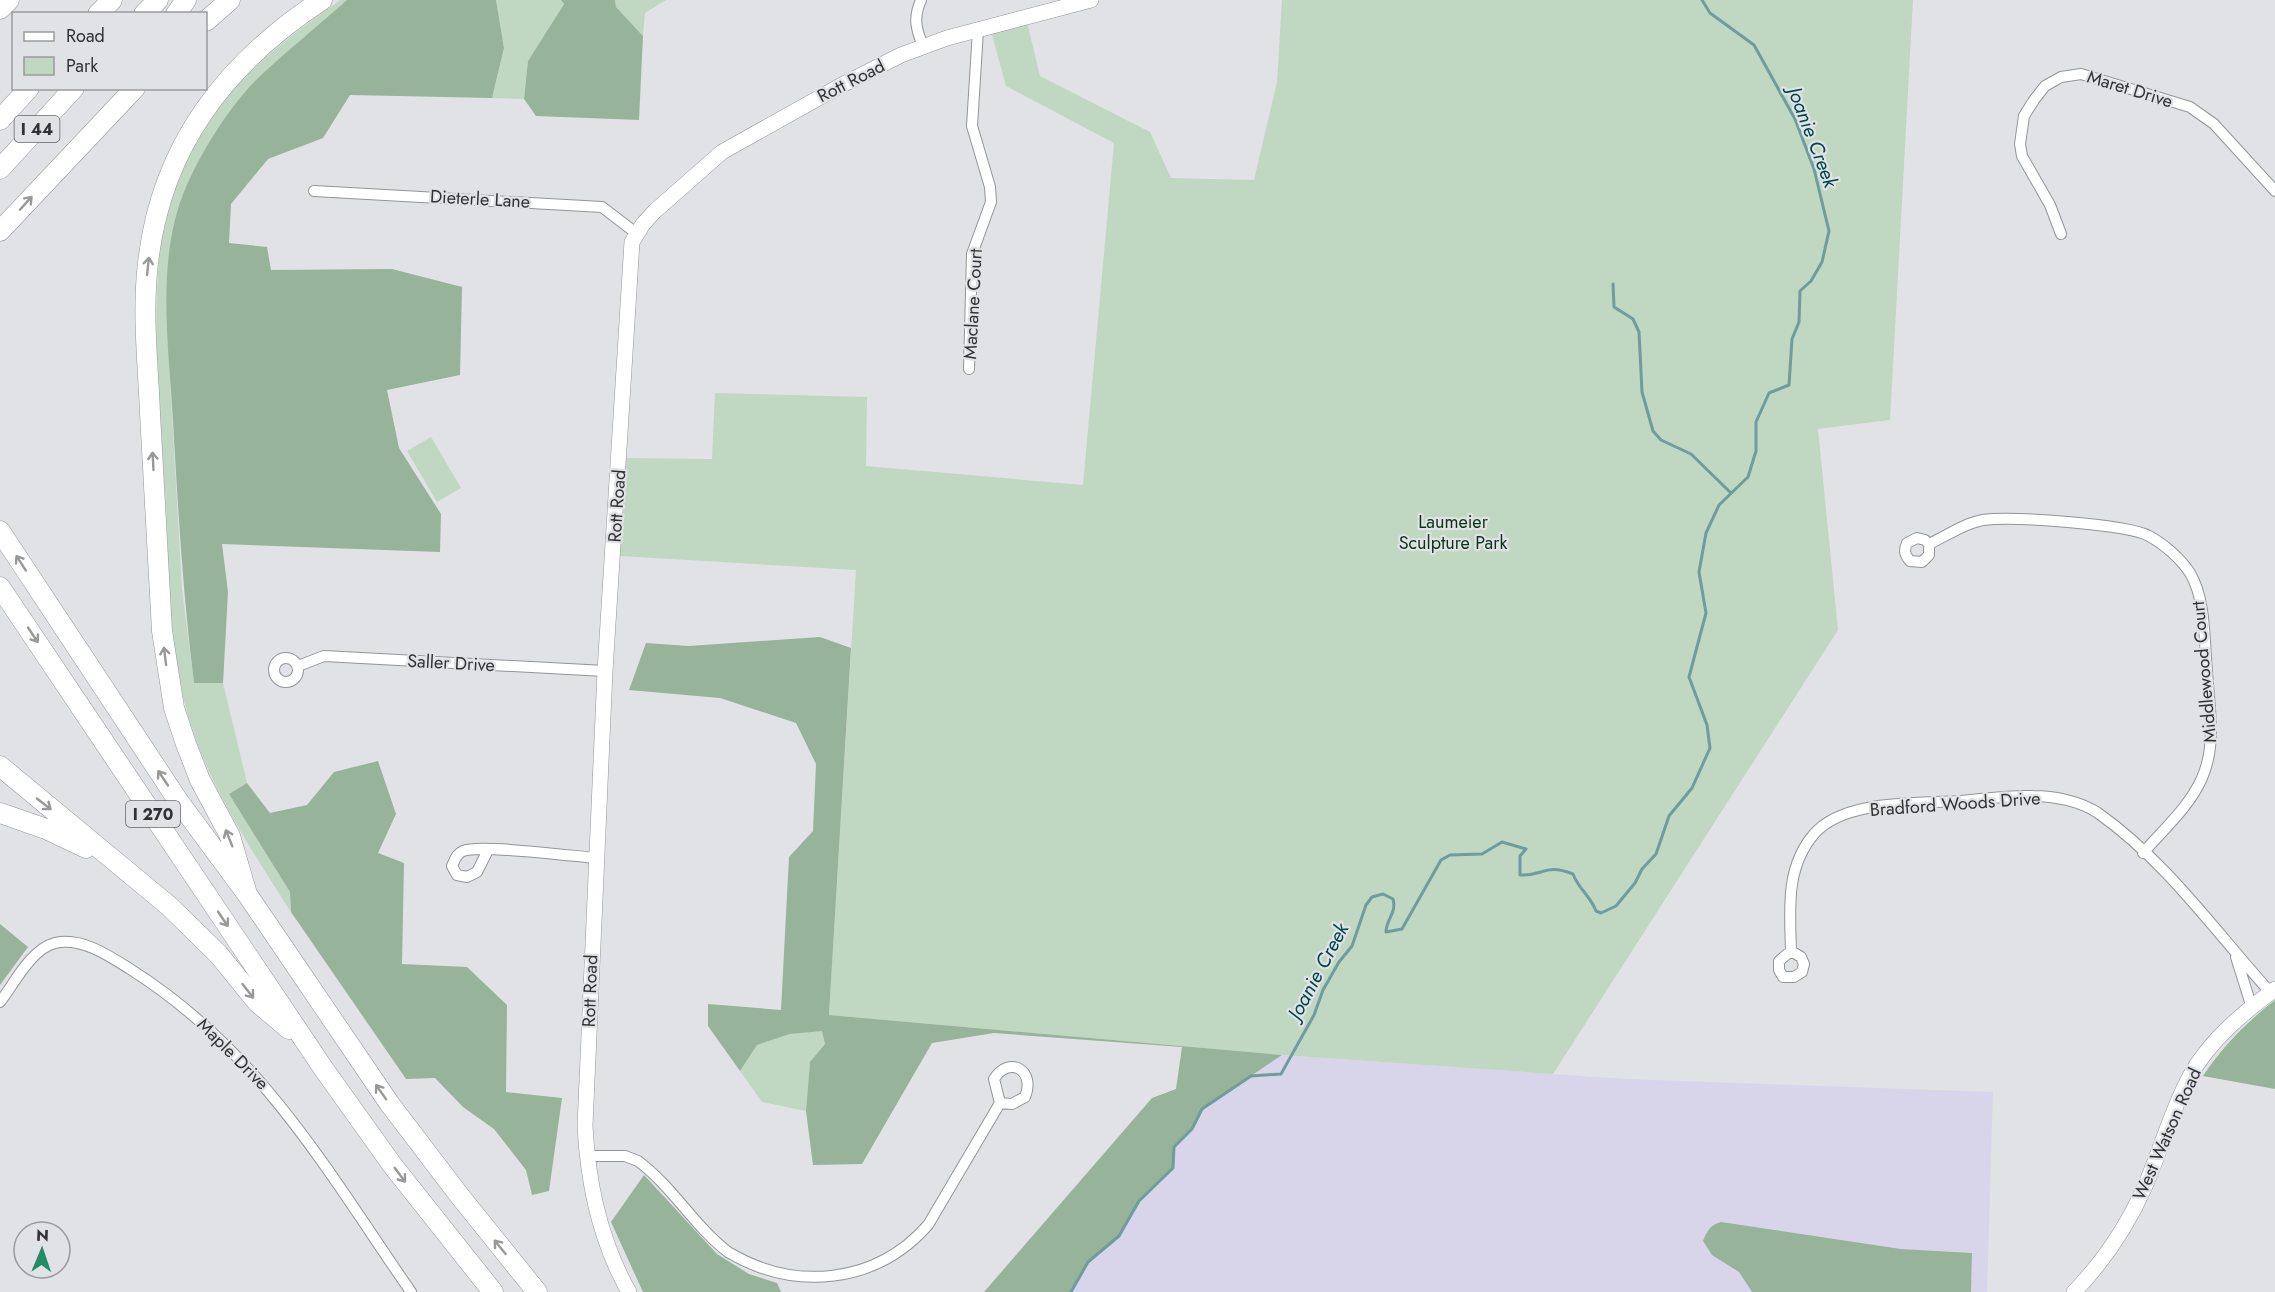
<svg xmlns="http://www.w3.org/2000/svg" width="2275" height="1292" font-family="Jost,sans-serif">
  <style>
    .education { fill: #d8d5eb }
    .green { fill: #c0d7c2 }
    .forest { fill: #97b39a }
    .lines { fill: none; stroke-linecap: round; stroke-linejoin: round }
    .stream { stroke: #709c9d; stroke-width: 3 }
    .street-casing { stroke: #929598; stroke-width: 12 }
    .secondary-casing { stroke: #929598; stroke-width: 16 }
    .highway-casing { stroke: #929598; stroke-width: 21 }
    .street { stroke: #fff; stroke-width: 10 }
    .secondary { stroke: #fff; stroke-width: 15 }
    .highway { stroke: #fff; stroke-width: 20 }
    .oneway { stroke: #989899 }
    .labels { text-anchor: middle; stroke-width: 4.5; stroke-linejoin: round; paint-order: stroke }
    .shield { fill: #e0e2e6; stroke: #656669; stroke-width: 1.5 }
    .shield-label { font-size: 16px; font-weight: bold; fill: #303133 }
    .street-label { font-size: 18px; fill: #303133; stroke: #e0e2e6 }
    .park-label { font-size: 18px; fill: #083614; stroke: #e0e2e6 }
    .water-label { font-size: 20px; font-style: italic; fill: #004648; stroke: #e0e2e6 }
  </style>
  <rect width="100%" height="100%" fill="#e0e2e6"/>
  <!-- education -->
  <path class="education" d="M 1282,1055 L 1626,1079 L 1993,1092 L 1987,1292 L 1971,1292 L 1972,1253 L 1901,1249 L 1721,1222 L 1727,1263 L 1739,1272 L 1752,1292 L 1071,1292 L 1088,1262 L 1119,1236 L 1139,1201 L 1173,1168 L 1174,1147 L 1192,1129 L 1202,1109 Z"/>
  <!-- green -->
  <path class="green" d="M 340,0 L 347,0 L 254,82 L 173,235 L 167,287 L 170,379 L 182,590 L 194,683 L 223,683 L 247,783 L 229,794 L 290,892 L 291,912 C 253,852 213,794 191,725 C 167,651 170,571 165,494 C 161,405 142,265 177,182 C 216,94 263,55 340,0 Z
    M 496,0 L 561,0 L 564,4 L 528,61 L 524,99 L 492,98 L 504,48 Z
    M 615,0 L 666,0 L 645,13 L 643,36 L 616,7 Z
    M 1282,0 L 1913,0 L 1890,420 L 1818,429 L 1838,630 L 1553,1074 L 1282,1055 L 829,1015 L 856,570 L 620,556 L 624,458 L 712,459 L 715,393 L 867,397 L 866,466 L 1083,485 L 1114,143 L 1006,86 L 991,31 L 1027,22 L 1040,76 L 1150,132 L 1171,178 L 1254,180 L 1277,82 Z
    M 431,437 L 461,488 L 437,502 L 407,451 Z
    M 822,1030 L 825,1044 L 810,1063 L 806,1111 L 762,1102 L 740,1071 L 757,1045 L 790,1034 Z"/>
  <!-- forest -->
  <path class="forest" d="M 347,0 L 496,0 L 504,48 L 492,98 L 350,95 L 323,138 L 268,159 L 231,204 L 229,243 L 267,247 L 271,270 L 392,269 L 462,287 L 460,375 L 387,390 L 399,448 L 441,514 L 440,552 L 222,544 L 228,592 L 223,683 L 194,683 C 183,596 178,509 173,421 C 169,346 155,259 186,187 C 202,151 227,110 255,81 C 284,53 317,27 347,0 Z
    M 561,0 L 615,0 L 616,7 L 643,36 L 639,120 L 536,116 L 524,99 L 528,61 L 564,4 Z
    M 820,637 L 851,648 L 829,1015 L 1282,1055 L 1202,1109 L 1192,1129 L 1174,1147 L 1173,1168 L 1139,1201 L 1119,1236 L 1088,1262 L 1071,1292 L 984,1292 L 1152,1098 L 1176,1089 L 1182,1047 L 994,1033 L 932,1043 L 862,1164 L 813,1165 L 806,1111 L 810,1062 L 825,1044 L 822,1031 L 790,1034 L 757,1045 L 740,1071 L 708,1026 L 708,1004 L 781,1010 L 789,857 L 813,831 L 816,764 L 796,723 L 720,698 L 629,690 L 646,643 L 689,646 Z
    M 378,761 L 396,814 L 378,853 L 404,863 L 402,964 L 467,967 L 507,1005 L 506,1092 L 562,1098 L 549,1191 L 532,1195 L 526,1170 L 494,1129 L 463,1107 L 435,1078 L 406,1079 L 291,912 L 290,892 L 229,794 L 247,783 L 270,813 L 307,805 L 334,772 Z
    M 0,924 L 28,947 L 0,985 Z
    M 2275,1000 L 2275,1089 L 2203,1076 C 2223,1046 2247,1022 2275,1000 Z
    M 644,1175 L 717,1254 L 749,1274 L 777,1283 L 781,1292 L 643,1292 L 611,1222 Z
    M 1721,1222 L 1901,1249 L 1972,1253 L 1971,1292 L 1752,1292 L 1739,1272 L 1712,1255 L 1703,1241 C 1707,1231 1710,1225 1721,1222 Z"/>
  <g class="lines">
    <!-- stream -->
    <path class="stream" d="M 1613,284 L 1614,307 L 1633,319 L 1639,332 L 1642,392 L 1653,431 L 1661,440 L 1691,454 L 1731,493
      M 1071,1292 L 1088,1262 L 1119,1236 L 1139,1201 L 1173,1168 L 1174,1147 L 1192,1129 L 1202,1109 L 1251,1076 L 1281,1074 L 1314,1015 L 1323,990 L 1339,962 L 1352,946 L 1366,905 L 1372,897 L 1383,894 L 1393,899 C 1397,913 1386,919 1386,932 L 1402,929 L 1441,860 L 1450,855 L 1482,854 L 1502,842 L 1526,849 L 1520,856 L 1520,875 C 1544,876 1545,863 1573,874 C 1579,890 1590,895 1596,911 L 1601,913 L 1616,906 L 1635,883 L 1642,869 L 1656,854 L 1669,816 L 1692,788 L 1710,748 L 1707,725 L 1689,677 L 1706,613 L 1699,572 L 1706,533 L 1719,505 L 1748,477 L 1756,451 L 1756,422 L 1769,393 L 1789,385 L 1792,339 L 1799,322 L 1800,291 L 1811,281 L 1822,262 L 1829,231 L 1814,169 L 1795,119 L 1754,45 L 1710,13 L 1702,0"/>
    <!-- street casing -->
    <g class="street-casing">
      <path id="street" d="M 921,0 C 913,18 916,29 923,46
        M 314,191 L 602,207 L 636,233
        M 2061,234 L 2050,205 L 2022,156 L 2020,144 L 2024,116 L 2034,100 L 2045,86 L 2061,77 L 2081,74 L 2190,107 L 2214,124 L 2275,191
        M 969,369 L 972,254 L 991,202 L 990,187 L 972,126 L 978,30
        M 1929,544 L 1929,555 L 1922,562 L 1910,561 C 1904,554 1904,550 1907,543 L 1917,538 L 1925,540 L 1929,544 C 1946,536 1965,523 1983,520 C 2010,516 2127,524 2149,536 C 2164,544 2181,559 2190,573 C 2206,600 2204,640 2207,671 C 2209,706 2217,744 2202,778 C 2190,806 2163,830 2143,853
        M274 670a12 12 0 1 1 24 0a12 12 0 1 1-24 0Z
        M 298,666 L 324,656 L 605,671
        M 488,850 L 477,872 L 467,877 L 457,875 L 452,866 C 455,860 456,854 463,851 C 479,844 572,856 596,858
        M 1791,951 L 1801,957 L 1804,964 L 1802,972 L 1794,977 L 1783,977 L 1779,970 L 1779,961 L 1791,951 C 1790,910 1785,868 1814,834 C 1844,799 1918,804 1960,801 C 1984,799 2009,795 2033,796 C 2054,796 2080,801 2098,813 C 2166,861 2215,931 2270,992
        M 2236,957 L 2252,1008
        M 0,1002 C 14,984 31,949 55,943 C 81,937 108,955 130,969 C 260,1051 326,1169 411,1292
        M 587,1156 L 625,1156 L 638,1161 C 673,1187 694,1226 728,1252 C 795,1292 876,1284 928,1225 L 1000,1103 L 994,1079 C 1009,1055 1036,1070 1025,1097 L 1012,1104 L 1000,1103"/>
    </g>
    <!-- secondary casing -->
    <g class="secondary-casing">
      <path id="secondary" d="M 629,1292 C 600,1241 588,1184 585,1126 L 605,671 L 632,242 L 643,224 L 655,211 L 722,152 L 840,86 L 901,55 L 947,38 L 1091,0
        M 2074,1292 C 2104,1261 2128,1225 2145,1186 C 2161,1150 2171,1111 2190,1076 C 2209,1041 2243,1013 2275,989"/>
    </g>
    <!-- highway casing -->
    <g class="highway-casing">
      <path id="highway" d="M 0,9 L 9,0
        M 98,14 L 112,0
        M 144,14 L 158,0
        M 176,14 L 186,0
        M 206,21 L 230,0
        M 0,120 L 29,88
        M 0,169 L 74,88
        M 0,231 L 135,88
        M 0,531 L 179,802 L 247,894 L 389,1103 L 459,1195 L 537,1292
        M 0,587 L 323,1068 L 393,1166 L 493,1292
        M 0,766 L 169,906 L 219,955 L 257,1002 L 289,1029
        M 0,813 L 46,829 L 86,848
        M 247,894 L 230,836 L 200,780 L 186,744 L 174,708 L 162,631 C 158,559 154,486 150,413 C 148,364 142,313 148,263 C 161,146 226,63 322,0"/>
    </g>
    <!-- street -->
    <use href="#street" class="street"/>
    <!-- secondary -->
    <use href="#secondary" class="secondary"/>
    <!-- highway -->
    <use href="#highway" class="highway"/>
  </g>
  <!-- one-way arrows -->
  <defs><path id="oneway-shaft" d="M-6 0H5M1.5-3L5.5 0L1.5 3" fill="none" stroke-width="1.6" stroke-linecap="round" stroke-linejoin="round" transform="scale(1.5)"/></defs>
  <g class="oneway">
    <use href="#oneway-shaft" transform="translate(26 203) rotate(-48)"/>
    <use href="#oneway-shaft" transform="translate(148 266) rotate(-84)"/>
    <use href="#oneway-shaft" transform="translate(153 461) rotate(-93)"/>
    <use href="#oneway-shaft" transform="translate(21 563) rotate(-123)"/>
    <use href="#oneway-shaft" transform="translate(33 635) rotate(56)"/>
    <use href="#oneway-shaft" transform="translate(165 656) rotate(-97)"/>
    <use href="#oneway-shaft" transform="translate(163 778) rotate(-124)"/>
    <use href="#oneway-shaft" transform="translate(44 804) rotate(38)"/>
    <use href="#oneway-shaft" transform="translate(229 838) rotate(-112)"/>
    <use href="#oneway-shaft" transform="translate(223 919) rotate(56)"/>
    <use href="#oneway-shaft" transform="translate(248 991) rotate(52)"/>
    <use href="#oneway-shaft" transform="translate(381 1092) rotate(-125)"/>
    <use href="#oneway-shaft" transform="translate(400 1175) rotate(53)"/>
    <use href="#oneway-shaft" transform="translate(500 1247) rotate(-129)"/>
  </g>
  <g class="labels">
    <!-- shield labels -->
    <g class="shield">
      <rect x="14.5" y="116" width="45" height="26" rx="4.5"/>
      <rect x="126" y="801" width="54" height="26" rx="4.5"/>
    </g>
    <g class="shield-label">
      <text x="37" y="135">I 44</text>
      <text x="153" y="820">I 270</text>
    </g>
    <!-- street labels -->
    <g class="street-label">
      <text transform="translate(851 81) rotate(-27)" y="6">Rott Road</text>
      <text transform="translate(2130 89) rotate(17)" y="6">Maret Drive</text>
      <text transform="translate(480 199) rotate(3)" y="6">Dieterle Lane</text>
      <text transform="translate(973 304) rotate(-87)" y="6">Maclane Court</text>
      <text transform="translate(617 506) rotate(-86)" y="6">Rott Road</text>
      <text transform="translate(451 663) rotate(3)" y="6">Saller Drive</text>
      <text transform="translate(2204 672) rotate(-95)" y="6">Middlewood Court</text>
      <text transform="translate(1955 804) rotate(-4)" y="6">Bradford Woods Drive</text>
      <text transform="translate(590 991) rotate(-88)" y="6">Rott Road</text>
      <text transform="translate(233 1054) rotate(45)" y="6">Maple Drive</text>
      <text transform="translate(2167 1134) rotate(-66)" y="6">West Watson Road</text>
    </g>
    <!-- park labels -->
    <g class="park-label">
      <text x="1453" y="528">Laumeier<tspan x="1453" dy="21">Sculpture Park</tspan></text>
    </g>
    <!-- water labels -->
    <g class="water-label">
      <text transform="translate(1813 137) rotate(69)" y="7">Joanie Creek</text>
      <text transform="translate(1318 971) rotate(-62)" y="7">Joanie Creek</text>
    </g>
  </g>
  <!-- legend -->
  <rect x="12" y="12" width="195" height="78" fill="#e0e2e6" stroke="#9a9b9e" stroke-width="1.5"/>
  <rect x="24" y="32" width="30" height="9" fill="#ffffff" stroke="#9a9b9e" stroke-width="1.5"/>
  <text x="66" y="42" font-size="18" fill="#303133">Road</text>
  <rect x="24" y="57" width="30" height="18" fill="#c0d7c2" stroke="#9a9b9e" stroke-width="1.5"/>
  <text x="66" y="72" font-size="18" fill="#303133">Park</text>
  <!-- north arrow -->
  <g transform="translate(42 1250) rotate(2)"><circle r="28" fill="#e0e2e6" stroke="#9a9b9e" stroke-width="1.5"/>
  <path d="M0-4.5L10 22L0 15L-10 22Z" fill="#248b67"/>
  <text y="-9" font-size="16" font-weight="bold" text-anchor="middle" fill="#303133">N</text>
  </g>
</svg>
